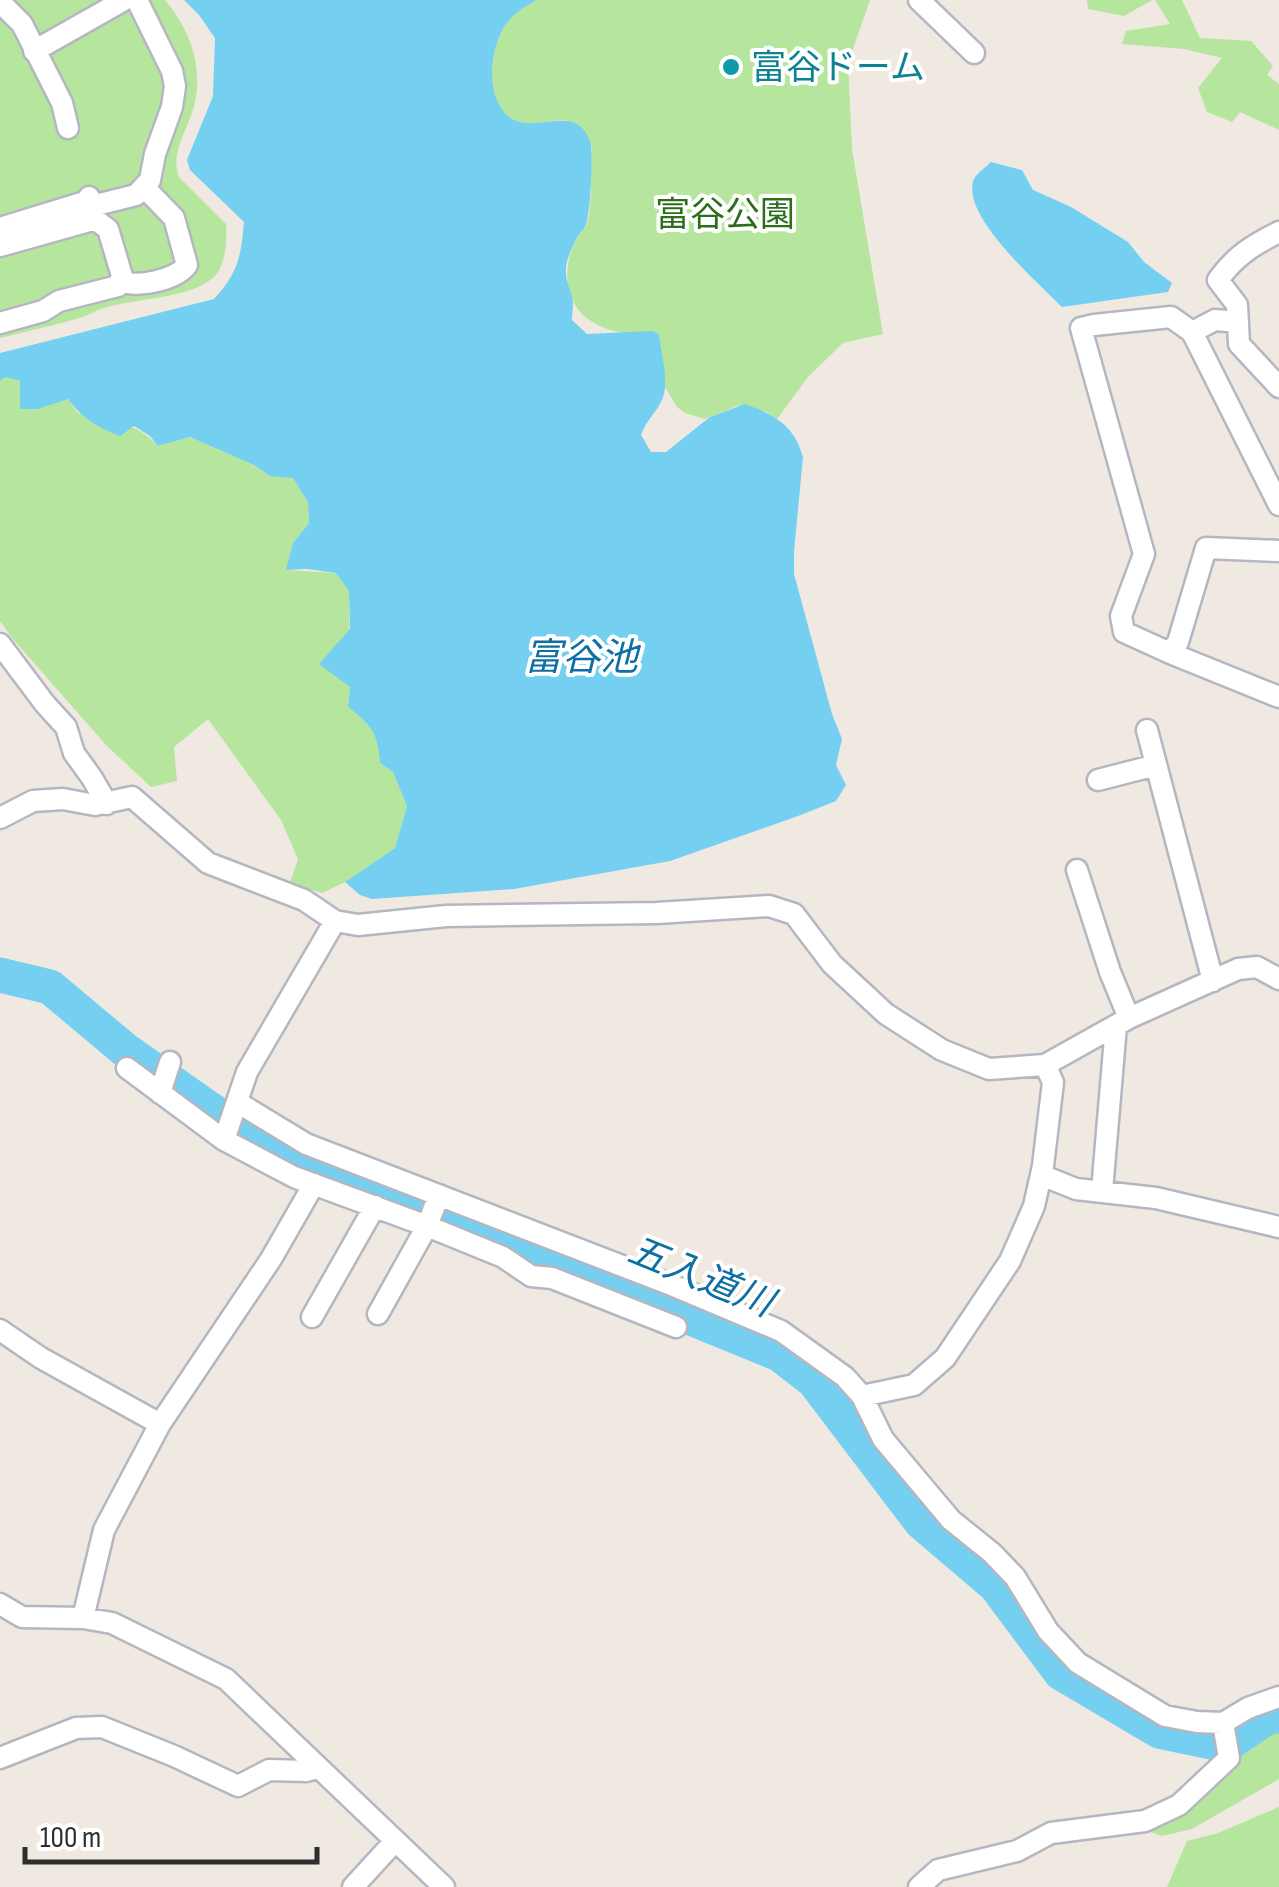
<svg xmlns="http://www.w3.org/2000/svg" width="1279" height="1887" font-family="'Sofia Sans Condensed','Noto Sans JP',sans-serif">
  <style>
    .green { fill: #b6e59e }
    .water { fill: #75cff0 }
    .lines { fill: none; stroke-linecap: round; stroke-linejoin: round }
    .river { stroke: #75cff0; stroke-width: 35 }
    .minor-casing { stroke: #b4b7c1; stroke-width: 25 }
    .minor { stroke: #fff; stroke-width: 20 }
    .culture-dot { fill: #0f9aa8; stroke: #fff; stroke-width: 4 }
    .labels { text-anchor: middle; stroke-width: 8; stroke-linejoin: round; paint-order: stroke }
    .culture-label { font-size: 35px; fill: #0d838f; stroke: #fff; text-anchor: start }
    .park-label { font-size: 35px; fill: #2c6e1b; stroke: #fff }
    .water-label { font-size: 38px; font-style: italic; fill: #0d6fa3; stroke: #fff }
  </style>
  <rect width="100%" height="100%" fill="#efe9e1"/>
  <!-- green -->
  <path class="green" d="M 0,0 L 165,0 C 189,29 203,64 195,102 C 190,127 169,152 179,177 L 226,224 C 227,240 226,264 215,276 C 192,299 135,298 104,308 C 97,310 90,314 83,317 C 56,325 27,331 0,338 Z
    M 536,0 L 870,0 L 848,63 L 852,149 L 883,334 L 843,343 L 808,377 L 777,419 L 766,412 L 737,406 L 705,419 L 685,413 L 677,407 L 665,387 L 659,334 C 646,329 633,335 620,332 C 611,331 598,326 591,321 C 562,303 562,263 578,237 C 580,232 585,229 587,224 C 592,211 591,162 592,146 L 564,120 C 550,121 531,126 517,122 C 482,109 489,48 506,24 C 513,13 525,7 536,0 Z
    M 1087,0 L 1152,0 L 1124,16 L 1088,9 Z
    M 1155,0 L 1182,0 L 1200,38 L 1251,41 L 1273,66 L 1267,75 L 1279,84 L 1279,130 L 1240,112 L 1232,122 L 1207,112 L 1198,88 L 1222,58 L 1184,49 L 1122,44 L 1126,31 L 1170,24 Z
    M 5,377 L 20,381 L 20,409 L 68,399 L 78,413 C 108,420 137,422 158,446 L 190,437 L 254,465 L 270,476 L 293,477 L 308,502 L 309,523 L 293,543 L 287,570 L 336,573 L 349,591 L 350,687 L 348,707 C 371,725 378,733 380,763 L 393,772 L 407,806 L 395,848 L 345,882 L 322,893 L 290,883 L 298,859 L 281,820 L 208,719 L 174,747 L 177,781 L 151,787 L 107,746 L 12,638 L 0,621 L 0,381 Z
    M 1279,1713 L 1279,1779 L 1192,1829 L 1162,1836 L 1143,1829 L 1247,1750 L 1262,1727 Z
    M 1279,1807 L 1279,1887 L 1167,1887 L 1187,1841 L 1218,1833 Z"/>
  <!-- water -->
  <path class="water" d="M 184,0 L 536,0 C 525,7 514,13 506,24 C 490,47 484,97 509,117 C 533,136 575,101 590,141 C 594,151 590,215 586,225 C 584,230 579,233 577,238 C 573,245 567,258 566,267 C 565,278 569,286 572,297 C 574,304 572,312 572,320 L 587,334 L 652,331 L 659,334 C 661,354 670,382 662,400 C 656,413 647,419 641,435 L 651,452 L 666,452 L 710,417 L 745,404 C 774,415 794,424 803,457 L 794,551 L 794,574 L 832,714 L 842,739 L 836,765 L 846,785 L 836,801 L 798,816 L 670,861 L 514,889 L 372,899 L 360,895 L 345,882 L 395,848 L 407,806 L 393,772 L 380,763 C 378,733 371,725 348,707 L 350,687 L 319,664 L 350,629 L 349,591 L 336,573 L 307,569 L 286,570 L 293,543 L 309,523 L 308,502 L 293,478 L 270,476 L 254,465 L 190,437 L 158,446 L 150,436 L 134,426 L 120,436 C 97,427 83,419 68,399 L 38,409 L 20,409 L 20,381 L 5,377 L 0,381 L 0,353 L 214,299 C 238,273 241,257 244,222 L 190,170 L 187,160 L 213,96 L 215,38 L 199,15 Z
    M 991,162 L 1022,170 L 1033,190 L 1071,207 L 1128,242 L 1144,262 L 1172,283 L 1168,292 L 1062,307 C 1039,283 959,215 974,179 C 977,173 986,167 991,162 Z"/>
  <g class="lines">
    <!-- river -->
    <path class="river" d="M 0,975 L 50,987 L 124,1049 L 254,1140 L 779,1354 L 814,1381 L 921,1522 L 996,1586 L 1061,1673 L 1159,1731 L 1226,1745 L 1269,1716 L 1279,1716"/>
    <!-- minor casing -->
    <g class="minor-casing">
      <path id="minor" d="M 919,0 L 974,53
        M 0,2 L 22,24 L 62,103 L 68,128
        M 34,51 L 124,0
        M 92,206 L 136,195 L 150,180 L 155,154 L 172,107 L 175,86 L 172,71 L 137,0
        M 0,228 L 91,200
        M 1279,232 C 1253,245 1235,256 1218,280 L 1237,305 L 1239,344 L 1279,387
        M 0,246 L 96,219
        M 120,281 C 137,288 176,280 187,265 L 174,218 L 144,187
        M 0,323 L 43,311 L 59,301 L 118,286 L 122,276 L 108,229 L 97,221 L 89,197
        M 1192,332 L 1215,320 L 1238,322
        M 1279,505 L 1192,332 L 1171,317 L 1094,325 L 1081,328 L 1144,554 L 1121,616 L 1124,632 L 1170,653 L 1279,697
        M 0,644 L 45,704 L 66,727 L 74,753 L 92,778 L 107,804
        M 1170,653 L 1178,642 L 1206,548 L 1279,551
        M 1147,730 L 1213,981
        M 1098,780 L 1156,765
        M 0,818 L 33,801 L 63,799 L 95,805 L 132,797 L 208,863 L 304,900 L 335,921 L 358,925 L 446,916 L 657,913 L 769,906 L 794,914 L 832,964 L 886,1014 L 942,1050 L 989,1069 L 1045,1065 L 1129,1018 L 1238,969 L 1257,967 L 1279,979
        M 1077,870 L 1110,972 L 1129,1018
        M 127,1068 L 224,1140 L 294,1177 L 427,1226 L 503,1257 L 531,1276 L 552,1278 L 676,1327
        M 160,1093 L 170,1062
        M 237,1102 L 306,1144 L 674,1286 L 781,1331 L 845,1377 L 862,1396 L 883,1439 L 951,1520 L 992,1553 L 1015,1577 L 1048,1631 L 1078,1663 L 1165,1716 L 1197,1722 L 1223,1723 L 1248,1708 L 1279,1697
        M 224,1140 L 247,1072 L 335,921
        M 1041,1175 L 1076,1189 L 1156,1198 L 1279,1227
        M 1102,1191 L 1116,1026
        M 378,1314 L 427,1226 L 439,1195
        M 312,1317 L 375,1206
        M 0,1330 L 41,1358 L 160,1424
        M 862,1396 L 914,1385 L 945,1358 L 1010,1261 L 1034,1206 L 1043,1166 L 1053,1082 L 1045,1065
        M 0,1604 L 22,1617 L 83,1618 L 112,1623 L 226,1679 L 444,1887
        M 83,1618 L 104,1530 L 160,1424 L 271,1259 L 314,1184
        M 0,1758 L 76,1728 L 102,1727 L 174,1756 L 238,1786 L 269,1770 L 306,1771 L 317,1768
        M 353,1887 L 395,1841
        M 919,1887 L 938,1870 L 1017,1851 L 1051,1833 L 1145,1821 L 1179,1805 L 1229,1758 L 1223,1723"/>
    </g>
    <!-- minor -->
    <use href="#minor" class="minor"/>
  </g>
  <!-- markers -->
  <circle class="culture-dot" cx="731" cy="67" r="10"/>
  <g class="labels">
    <!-- culture labels -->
    <g class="culture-label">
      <text x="751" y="79">富谷ドーム</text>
    </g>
    <!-- park labels -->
    <g class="park-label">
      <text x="725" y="226">富谷公園</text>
    </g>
    <!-- water labels -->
    <g class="water-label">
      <text x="581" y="670">富谷池</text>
      <text transform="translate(701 1276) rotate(22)" y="13">五入道川</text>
    </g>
  </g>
  <!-- scale -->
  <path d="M25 1847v15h292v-15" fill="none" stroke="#2e2e2e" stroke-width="5"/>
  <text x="40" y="1847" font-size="30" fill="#2e2e2e" stroke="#ffffff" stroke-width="8" paint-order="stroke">100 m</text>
</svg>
